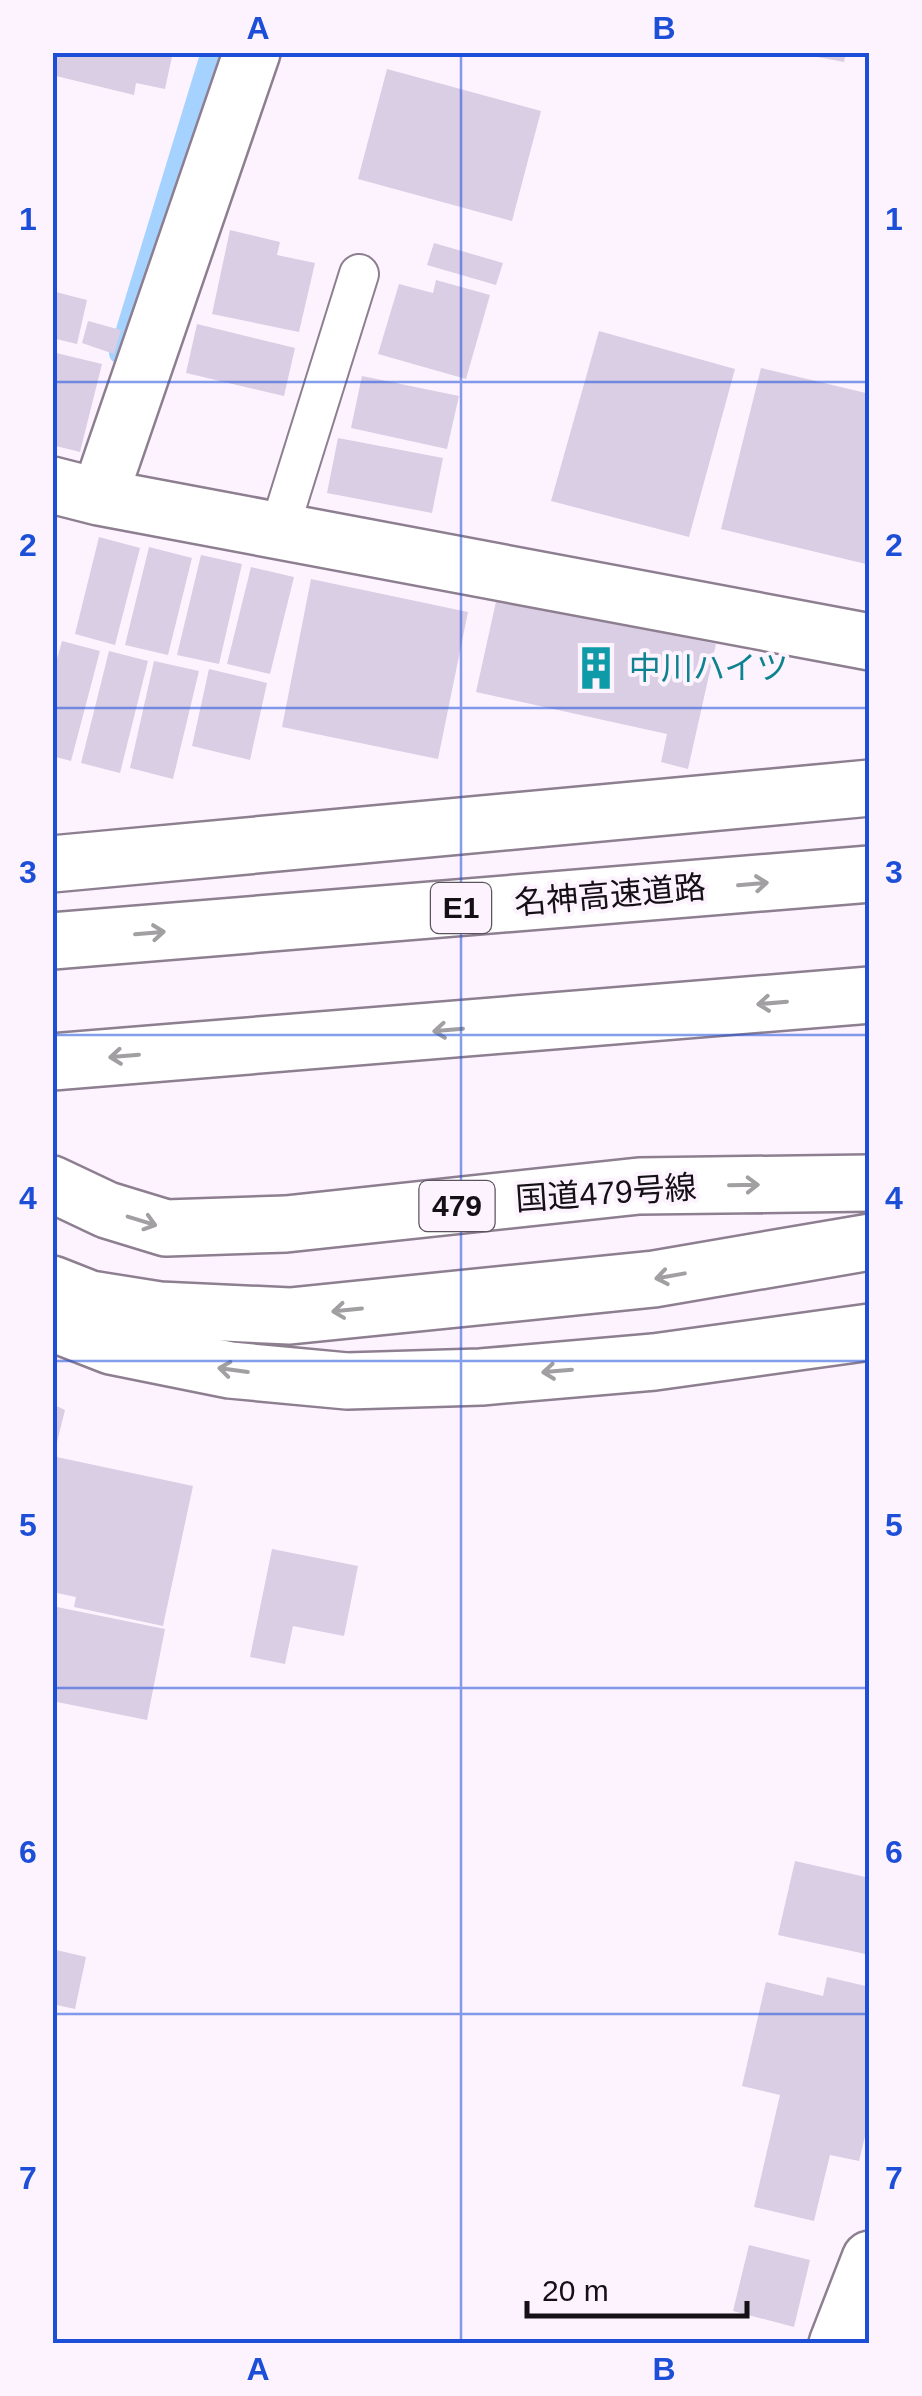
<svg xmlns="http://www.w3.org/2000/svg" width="922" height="2396" font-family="Helvetica,'Noto Sans JP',sans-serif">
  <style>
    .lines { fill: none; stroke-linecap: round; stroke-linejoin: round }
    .stream { stroke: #a5d2fe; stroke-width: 22 }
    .building { fill: #d9cee4 }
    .lane-casing { stroke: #8d7e90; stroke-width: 42 }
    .street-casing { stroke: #8d7e90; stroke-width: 60 }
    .highway-casing { stroke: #8d7e90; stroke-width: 60 }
    .lane { stroke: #fff; stroke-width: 38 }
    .street { stroke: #fff; stroke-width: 55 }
    .highway { stroke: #fff; stroke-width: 55 }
    .oneway { stroke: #a19fa2 }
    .grid { fill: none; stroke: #1d4ed8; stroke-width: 2.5; stroke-opacity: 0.55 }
    .labels { text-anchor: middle; stroke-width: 8; stroke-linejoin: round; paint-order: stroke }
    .shield { fill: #fdf3ff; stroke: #5b535c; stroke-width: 2.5 }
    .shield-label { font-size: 30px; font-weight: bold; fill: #150f16 }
    .culture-label { font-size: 32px; fill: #0d838f; stroke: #fdf3ff; text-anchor: start }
    .street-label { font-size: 32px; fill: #150f16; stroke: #fdf3ff }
    .neatline { fill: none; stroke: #1d4ed8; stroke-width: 4 }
    .grid-label { font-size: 32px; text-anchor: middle; font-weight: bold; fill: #1d4ed8 }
  </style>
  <rect width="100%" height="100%" fill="#fdf3ff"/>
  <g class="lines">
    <!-- stream -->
    <path class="stream" d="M 120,353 L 212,52"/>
  </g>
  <!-- building -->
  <path class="building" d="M 52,52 L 173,52 L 165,89 L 136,83 L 134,95 L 52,75 Z
    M 802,52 L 846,52 L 844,62 L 802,54 Z
    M 387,69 L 541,111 L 512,221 L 358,179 Z
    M 230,230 L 280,242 L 277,255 L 315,263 L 299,332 L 212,314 Z
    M 434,243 L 503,263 L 496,285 L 427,265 Z
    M 436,280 L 490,295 L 466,379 L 378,354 L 399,284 L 433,293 Z
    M 52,291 L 87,300 L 77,344 L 52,338 Z
    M 88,321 L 121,330 L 114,354 L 82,343 Z
    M 197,324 L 295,348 L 284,396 L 186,373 Z
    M 599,331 L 735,369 L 689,537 L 551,501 Z
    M 52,352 L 102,364 L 80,452 L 52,445 Z
    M 761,368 L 870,394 L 870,565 L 721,529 Z
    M 362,376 L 459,396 L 447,449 L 351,428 Z
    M 338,438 L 443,458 L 432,513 L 327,493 Z
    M 99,537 L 140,548 L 115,645 L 75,634 Z
    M 149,547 L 192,558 L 168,655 L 125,645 Z
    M 201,555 L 242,564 L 219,664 L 177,655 Z
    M 251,567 L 294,577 L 270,674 L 227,664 Z
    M 311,579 L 468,612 L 438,759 L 282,727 Z
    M 497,597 L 716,644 L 688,769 L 661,762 L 667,734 L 476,692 Z
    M 62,641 L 100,651 L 71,761 L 52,756 L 52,677 Z
    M 109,651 L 148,661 L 120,773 L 81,763 Z
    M 154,661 L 199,671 L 173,779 L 130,768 Z
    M 209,669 L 267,683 L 250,760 L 192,746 Z
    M 52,1404 L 65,1410 L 56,1446 L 52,1445 Z
    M 52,1456 L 193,1486 L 163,1626 L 74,1607 L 76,1597 L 52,1592 Z
    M 272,1549 L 358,1566 L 344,1636 L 293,1626 L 285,1664 L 250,1657 Z
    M 52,1606 L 165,1629 L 147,1720 L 52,1701 Z
    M 795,1861 L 870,1878 L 870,1955 L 778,1935 Z
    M 52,1949 L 86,1957 L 75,2009 L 52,2004 Z
    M 827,1977 L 870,1987 L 867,2006 L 870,2007 L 870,2116 L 859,2161 L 830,2155 L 814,2221 L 754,2207 L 780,2095 L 742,2086 L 766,1982 L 823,1996 Z
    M 749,2245 L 810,2260 L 794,2327 L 733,2311 Z"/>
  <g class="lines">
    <!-- lane casing -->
    <g class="lane-casing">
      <path id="lane" d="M 279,530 L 359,274"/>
    </g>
    <!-- street casing -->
    <g class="street-casing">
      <path id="street" d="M 52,485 L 99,497 L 870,642
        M 99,497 L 252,52
        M 52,864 L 870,788
        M 52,1323 L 111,1346 L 230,1370 L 347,1381 L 481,1377 L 654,1362 L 870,1332
        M 837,2344 L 870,2259"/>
    </g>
    <!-- highway casing -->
    <g class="highway-casing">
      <path id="highway" d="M 52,941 L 870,874
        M 52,1062 L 870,995
        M 52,1184 L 107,1210 L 166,1228 L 286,1224 L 639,1186 L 870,1183
        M 52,1284 L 90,1299 L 159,1310 L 290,1316 L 654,1279 L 870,1242"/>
    </g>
    <!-- lane -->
    <use href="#lane" class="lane"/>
    <!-- street -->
    <use href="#street" class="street"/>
    <!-- highway -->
    <use href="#highway" class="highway"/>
  </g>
  <!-- one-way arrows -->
  <defs><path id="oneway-shaft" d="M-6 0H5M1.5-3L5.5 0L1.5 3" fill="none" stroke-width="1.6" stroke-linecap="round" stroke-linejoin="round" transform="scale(2.5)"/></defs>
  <g class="oneway">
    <use href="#oneway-shaft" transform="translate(753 884) rotate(-5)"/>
    <use href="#oneway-shaft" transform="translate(150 933) rotate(-5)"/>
    <use href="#oneway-shaft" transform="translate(772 1003) rotate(175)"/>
    <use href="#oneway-shaft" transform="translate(448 1030) rotate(175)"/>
    <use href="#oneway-shaft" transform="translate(124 1056) rotate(175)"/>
    <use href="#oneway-shaft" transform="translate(744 1185) rotate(-1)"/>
    <use href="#oneway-shaft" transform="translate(142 1221) rotate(17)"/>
    <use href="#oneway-shaft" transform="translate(670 1276) rotate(170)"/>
    <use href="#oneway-shaft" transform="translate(347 1310) rotate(174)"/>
    <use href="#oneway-shaft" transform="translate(233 1370) rotate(-172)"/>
    <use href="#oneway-shaft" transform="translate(557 1371) rotate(175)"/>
  </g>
  <!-- grid -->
  <path class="grid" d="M 461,52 L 461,2344M 52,382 L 870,382M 52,708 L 870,708M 52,1035 L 870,1035M 52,1361 L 870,1361M 52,1688 L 870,1688M 52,2014 L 870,2014"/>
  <!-- icons -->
  <defs>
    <g id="building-bare" transform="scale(3.45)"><path d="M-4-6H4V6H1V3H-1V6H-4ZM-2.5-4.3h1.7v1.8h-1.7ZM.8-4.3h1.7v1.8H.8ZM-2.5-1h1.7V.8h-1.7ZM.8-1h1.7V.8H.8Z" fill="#0f9aa8" stroke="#fdf3ff" stroke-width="2.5" paint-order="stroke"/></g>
  </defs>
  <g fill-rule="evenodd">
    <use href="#building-bare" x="596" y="668"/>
  </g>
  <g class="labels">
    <!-- shield labels -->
    <g class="shield">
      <rect x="431" y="883" width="60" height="50" rx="8"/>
      <rect x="419.5" y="1181" width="75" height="50" rx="8"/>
    </g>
    <g class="shield-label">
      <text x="461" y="918">E1</text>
      <text x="457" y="1216">479</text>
    </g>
    <!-- culture labels -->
    <g class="culture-label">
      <text x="629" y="679">中川ハイツ</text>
    </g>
    <!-- street labels -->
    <g class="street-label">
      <text transform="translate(610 895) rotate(-5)" y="11">名神高速道路</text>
      <text transform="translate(606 1193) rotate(-4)" y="11">国道479号線</text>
    </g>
  </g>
  <!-- border -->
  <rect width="922" height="2396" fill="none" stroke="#fdf3ff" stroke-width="110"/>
  <!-- scale -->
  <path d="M527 2301v15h220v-15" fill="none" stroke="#150f16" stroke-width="5"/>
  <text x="542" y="2301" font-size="30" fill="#150f16" stroke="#fdf3ff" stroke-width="8" paint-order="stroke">20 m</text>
  <rect x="55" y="55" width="812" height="2286" class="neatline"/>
  <g class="grid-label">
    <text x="258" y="39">A</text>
    <text x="664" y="39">B</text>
    <text x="28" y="230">1</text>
    <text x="894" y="230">1</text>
    <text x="28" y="556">2</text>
    <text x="894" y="556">2</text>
    <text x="28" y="883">3</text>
    <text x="894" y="883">3</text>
    <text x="28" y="1209">4</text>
    <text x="894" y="1209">4</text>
    <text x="28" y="1536">5</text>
    <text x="894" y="1536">5</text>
    <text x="28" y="1863">6</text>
    <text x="894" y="1863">6</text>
    <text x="28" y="2189">7</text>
    <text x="894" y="2189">7</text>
    <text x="258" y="2380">A</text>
    <text x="664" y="2380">B</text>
  </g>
</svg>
